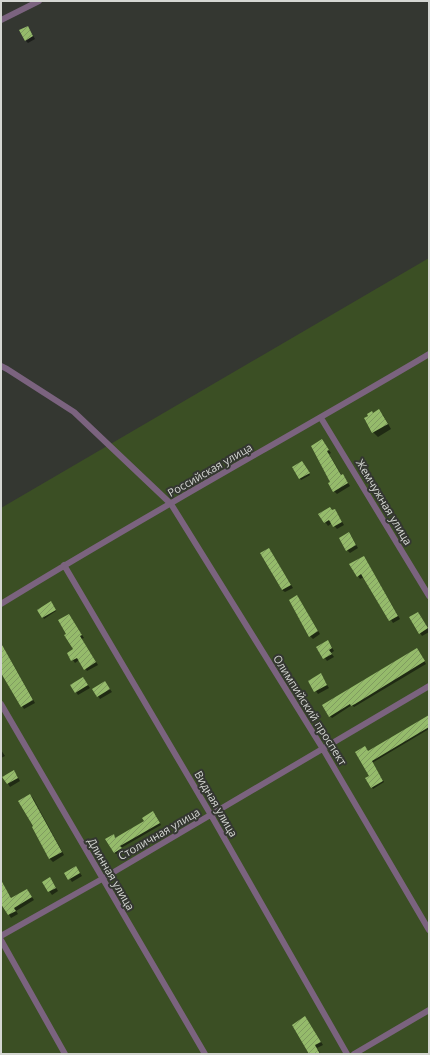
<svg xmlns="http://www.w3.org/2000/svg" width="430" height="1055" font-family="'Open Sans',sans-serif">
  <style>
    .grass { fill: #3b4f24 }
    .shadow { fill: #0007 }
    .building { fill: url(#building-hatch) }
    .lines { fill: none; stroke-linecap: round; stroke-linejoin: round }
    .minor { stroke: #7b637f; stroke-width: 6 }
    .labels { text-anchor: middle; stroke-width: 4; stroke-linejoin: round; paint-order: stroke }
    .street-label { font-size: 11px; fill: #d5d7d3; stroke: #343731 }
  </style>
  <defs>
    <pattern id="building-hatch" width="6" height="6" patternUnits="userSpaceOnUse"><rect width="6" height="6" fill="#95bb6b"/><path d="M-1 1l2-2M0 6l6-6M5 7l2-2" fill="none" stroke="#809c60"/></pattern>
  </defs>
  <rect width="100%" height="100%" fill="#343731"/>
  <!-- grass -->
  <path class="grass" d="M 429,258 L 429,1054 L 1,1054 L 1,508 Z"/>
  <!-- shadow -->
  <path class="shadow" d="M 28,27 L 35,39 L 28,43 L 25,40 Z
    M 379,411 L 383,415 L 391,429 L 378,437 L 373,432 L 365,419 L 372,412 L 374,414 Z
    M 322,441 L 331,453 L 329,454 L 342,476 L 345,478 L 350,486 L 337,494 L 334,491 Z
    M 303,463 L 310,475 L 301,480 L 293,467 Z
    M 335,510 L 344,525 L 337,529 L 332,523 L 328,526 L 320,514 Z
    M 351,536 L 358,548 L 350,553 L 347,550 Z
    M 269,549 L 293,588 L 285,592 L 282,590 Z
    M 366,560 L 400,619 L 393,623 L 364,577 L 360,579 L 358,576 Z
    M 297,596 L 320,634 L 313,639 L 310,636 Z
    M 52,604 L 56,611 L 44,619 L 39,610 Z
    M 418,613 L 429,629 L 429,632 L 422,636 L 420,633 Z
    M 69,615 L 84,638 L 81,639 L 98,665 L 87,671 L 79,660 L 75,663 L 68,653 L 74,650 L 68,634 Z
    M 328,641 L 334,651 L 331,653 L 334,657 L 327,661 L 317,647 Z
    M 1,643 L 35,703 L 24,709 L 1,671 Z
    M 417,649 L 426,664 L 354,707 L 352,705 L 332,718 L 330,716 Z
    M 320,674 L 329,688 L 318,694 L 309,681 Z
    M 83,678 L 90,688 L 78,695 L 76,692 Z
    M 105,682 L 112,692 L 100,699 L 98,696 Z
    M 429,716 L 429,729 L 372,763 L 384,782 L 373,789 L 372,787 L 368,752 Z
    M 1,750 L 5,756 L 1,758 Z
    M 14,771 L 20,781 L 10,787 L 4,777 Z
    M 30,795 L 33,798 L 64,855 L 53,862 L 50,859 L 33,827 L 35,826 Z
    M 155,814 L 161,825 L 121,848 L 123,850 L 116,854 L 114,852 L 113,836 L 116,839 Z
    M 76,867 L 82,876 L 72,882 L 66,873 Z
    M 50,878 L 58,891 L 52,895 L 43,882 Z
    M 3,884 L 12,899 L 27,890 L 34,900 L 16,911 L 18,914 L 11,918 L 1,902 L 1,886 Z
    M 307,1020 L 323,1045 L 317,1048 L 321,1054 L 310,1054 Z"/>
  <!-- building -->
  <path class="building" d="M 28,26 L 33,36 L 25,41 L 19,30 Z
    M 379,409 L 388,424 L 372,433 L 364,418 L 368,416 L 367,414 L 372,411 L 373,413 Z
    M 322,439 L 329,450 L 327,451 L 341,475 L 343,474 L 348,483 L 333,492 L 328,483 L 330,482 L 311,446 Z
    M 302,461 L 310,473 L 299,479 L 292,467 Z
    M 330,507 L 332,510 L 335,509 L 342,522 L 333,527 L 329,520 L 324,523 L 318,514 Z
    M 349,532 L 356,545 L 346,551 L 339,538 Z
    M 269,548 L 291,585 L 282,590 L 260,553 Z
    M 364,556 L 398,616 L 389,621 L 361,574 L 357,577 L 349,564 Z
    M 297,595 L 318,631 L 309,637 L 289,600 Z
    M 51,601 L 56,610 L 42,618 L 37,610 Z
    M 418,612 L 428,628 L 419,634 L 409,617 Z
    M 69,614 L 82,635 L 80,636 L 96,662 L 84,670 L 77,658 L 71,661 L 67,653 L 73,649 L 64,635 L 66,634 L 58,620 Z
    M 328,640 L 332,648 L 329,650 L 332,654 L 323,659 L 316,647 Z
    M 1,643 L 33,700 L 21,707 L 1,673 Z
    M 417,648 L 425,661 L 355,704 L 351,706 L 350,704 L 329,717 L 322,705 Z
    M 321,673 L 327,685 L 314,692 L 308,681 Z
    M 83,677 L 88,685 L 75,693 L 70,685 Z
    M 105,681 L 110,689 L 97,697 L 92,689 Z
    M 429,715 L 429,727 L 372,761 L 383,781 L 371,788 L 365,778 L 369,776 L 355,752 L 365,746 L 368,751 Z
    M 14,770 L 18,778 L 7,784 L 2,777 Z
    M 30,794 L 62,852 L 49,859 L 32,827 L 33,826 L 18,801 Z
    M 153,811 L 160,823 L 120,846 L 122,848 L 114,853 L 105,839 L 114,834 L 115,838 L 144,821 L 142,818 Z
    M 76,866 L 80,873 L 68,880 L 64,873 Z
    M 50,877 L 56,888 L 48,892 L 42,882 Z
    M 1,880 L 11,898 L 27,889 L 32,897 L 14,908 L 16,911 L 8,915 L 1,904 Z
    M 305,1016 L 321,1042 L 315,1045 L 320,1054 L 309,1054 L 292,1025 Z"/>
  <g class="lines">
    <!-- minor -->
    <path class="minor" d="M 1,20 L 39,1
      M 1,366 L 7,369 L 74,412 L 171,504 L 323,749 L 429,930
      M 321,418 L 429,596
      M 64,565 L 211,815 L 347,1054
      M 1,604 C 142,517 287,438 429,354
      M 1,704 L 205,1054
      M 1,936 L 102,879 L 429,686
      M 1,940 L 65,1054
      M 354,1054 L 429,1010"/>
  </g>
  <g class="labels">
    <!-- street labels -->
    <g class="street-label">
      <text transform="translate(210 470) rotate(-30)" y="4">Российская улица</text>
      <text transform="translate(384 502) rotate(59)" y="4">Жемчужная улица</text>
      <text transform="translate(310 710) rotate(58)" y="4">Олимпийский проспект</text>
      <text transform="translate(216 804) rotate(60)" y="4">Видная улица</text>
      <text transform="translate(159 834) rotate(-30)" y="4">Столичная улица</text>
      <text transform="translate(111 874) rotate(60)" y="4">Длинная улица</text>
    </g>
  </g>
  <!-- border -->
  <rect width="430" height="1055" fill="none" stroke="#d5d7d3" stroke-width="4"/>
</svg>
